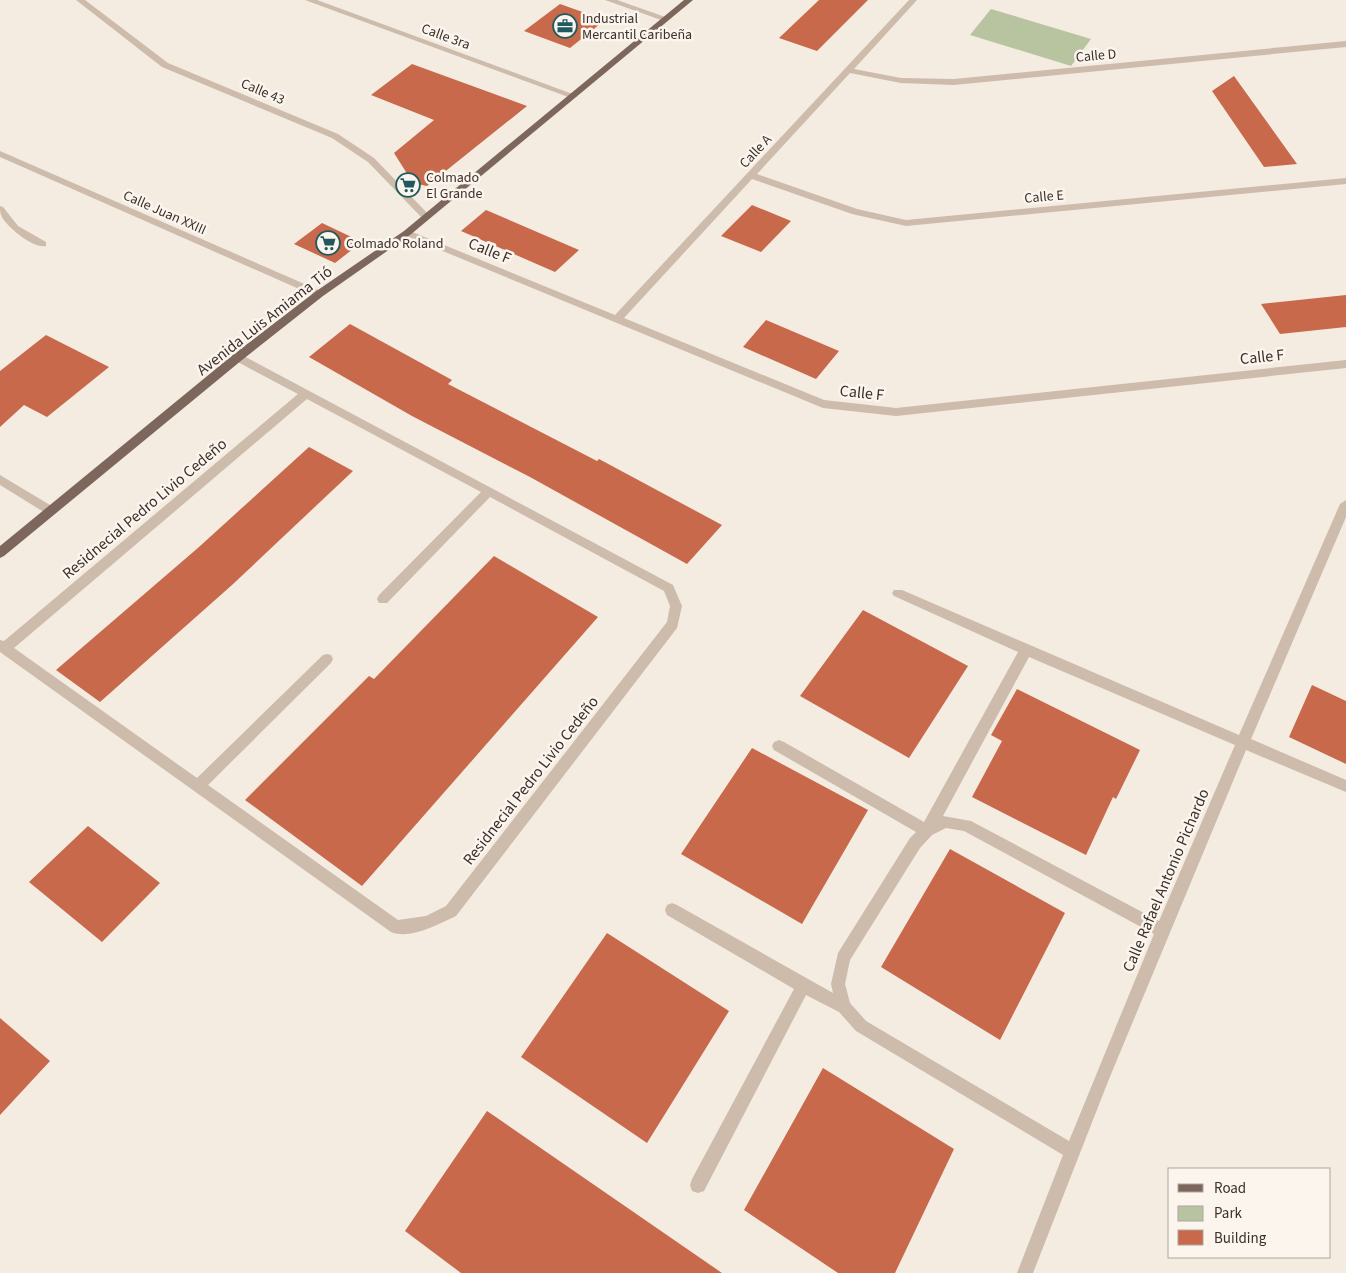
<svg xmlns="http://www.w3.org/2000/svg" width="1346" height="1273" font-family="'Source Sans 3',sans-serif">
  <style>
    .green { fill: #b8c4a0 }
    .building { fill: #c8694b }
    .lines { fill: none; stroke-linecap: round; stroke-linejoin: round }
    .minor { fill: #cdbbac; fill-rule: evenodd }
    .major { fill: #7d675c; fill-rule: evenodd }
    .labels { text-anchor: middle; stroke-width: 5; stroke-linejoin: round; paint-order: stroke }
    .far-poi-label { font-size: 14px; fill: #3b302b; stroke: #fbf5ee; text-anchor: start }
    .far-street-label { font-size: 14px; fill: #3b302b; stroke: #fbf5ee }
    .street-label { font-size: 16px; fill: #3b302b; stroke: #fbf5ee }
  </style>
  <rect width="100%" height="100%" fill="#f4ebe1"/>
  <!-- green -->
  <path class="green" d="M 991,9 L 1091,39 L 1071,66 L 970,35 Z"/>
  <!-- building -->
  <path class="building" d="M 819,0 L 868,0 L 817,51 L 779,38 Z
    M 560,4 L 605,20 L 570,48 L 524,31 Z
    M 412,64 L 527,106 L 427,186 L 413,183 L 394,153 L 434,120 L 371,95 Z
    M 1234,76 L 1297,164 L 1264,167 L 1212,91 Z
    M 752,205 L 791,221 L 761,252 L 721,236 Z
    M 486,210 L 579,250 L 555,272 L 461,231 Z
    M 322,223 L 362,242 L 335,263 L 294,244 Z
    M 1346,295 L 1346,327 L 1280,334 L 1261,304 Z
    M 766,320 L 839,351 L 816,379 L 743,347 Z
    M 350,324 L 452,380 L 448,384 L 597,461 L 599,459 L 722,525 L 687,564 L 530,477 L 412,416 L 309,357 Z
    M 46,335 L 109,367 L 47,417 L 24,405 L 0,427 L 0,371 Z
    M 309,447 L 353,471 L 232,585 L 100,702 L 56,670 L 199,547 Z
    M 494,556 L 598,617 L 362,886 L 245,800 L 369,676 L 374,679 Z
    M 863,610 L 968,666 L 909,758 L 800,696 Z
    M 1312,685 L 1346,701 L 1346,764 L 1289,737 Z
    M 1017,689 L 1140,750 L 1116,799 L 1113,797 L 1086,855 L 972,797 L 1002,741 L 991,735 Z
    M 752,748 L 868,810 L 802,924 L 681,854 Z
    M 88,826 L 160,883 L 102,942 L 29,882 Z
    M 950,849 L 1065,913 L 1000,1040 L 881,967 Z
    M 607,933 L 729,1011 L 647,1143 L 521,1057 Z
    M 0,1018 L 50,1061 L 0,1115 Z
    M 823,1068 L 954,1149 L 895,1273 L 838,1273 L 744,1210 Z
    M 487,1111 L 722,1273 L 461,1273 L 405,1231 Z"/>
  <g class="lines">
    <!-- minor -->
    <path class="minor" d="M 76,0 L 85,0 L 168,63 L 338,134 L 374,158 L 431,217 L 429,219 L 423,219 L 368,162 L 332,138 L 162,67 Z
      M 305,0 L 317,0 L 578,96 L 571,98 Z
      M 605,0 L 617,0 L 671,19 L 664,21 Z
      M 909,0 L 917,0 L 854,69 L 901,78 L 954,79 L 1346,41 L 1346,47 L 954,85 L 901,83 L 850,73 L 757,174 L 857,209 L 906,220 L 1346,178 L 1346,184 L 906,226 L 852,214 L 752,179 L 624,318 L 824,400 L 896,408 L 1346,360 L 1346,368 L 896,416 L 823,408 L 404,235 L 402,233 L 407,230 L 410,231 L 615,315 Z
      M 0,151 L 323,292 L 324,294 L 319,297 L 315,296 L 0,157 Z
      M 0,206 L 3,207 L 18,226 L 46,242 L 46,246 C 34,249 8,228 2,217 C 0,214 0,210 0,206 Z
      M 238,353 L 673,585 L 682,606 L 677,628 L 456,916 C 439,924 410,940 391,932 L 0,652 L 0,640 L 4,641 L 298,394 L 234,360 L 233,357 L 234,354 ZM 307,399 L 481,492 L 379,595 L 377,599 L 379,603 L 387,603 L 490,497 L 664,591 L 670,606 L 667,622 L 446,906 L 426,916 L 398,920 L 208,785 L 331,663 L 333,659 L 331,655 L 327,654 L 323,655 L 197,778 L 14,648 Z
      M 0,475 L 55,508 L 57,511 L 55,514 L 47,514 L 0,485 Z
      M 1346,500 L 1346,517 L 1251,739 L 1346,780 L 1346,792 L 1246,750 L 1109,1079 L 1033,1273 L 1017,1273 L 1063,1155 L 856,1031 L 839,1012 L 806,995 L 704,1191 L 698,1193 L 692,1191 L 690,1185 L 692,1179 L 794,989 L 667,915 L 665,910 L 667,905 L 672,903 L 677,905 L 833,993 L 831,984 L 838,953 L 910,838 L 916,832 L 774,750 L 772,746 L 774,742 L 779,740 L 784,742 L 924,822 L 1018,652 L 894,596 L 892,593 L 894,590 L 902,590 L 1239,735 L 1340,504 ZM 1029,657 L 1235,745 L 1159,921 L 971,821 L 943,816 ZM 946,828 L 964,831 L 1154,934 L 1069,1141 L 866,1021 L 850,1003 L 845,984 L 850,960 L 920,848 L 932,835 Z"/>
    <!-- major -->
    <path class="major" d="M 684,0 L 693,0 L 410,235 L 323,296 L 242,360 L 4,556 L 0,558 L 0,546 L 234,354 L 315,292 L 404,231 Z"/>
  </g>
  <!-- icons -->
  <defs>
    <g id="office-ring" transform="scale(1.25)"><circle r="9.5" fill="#fbf5ee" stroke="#1f5a5e" stroke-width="1.5"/><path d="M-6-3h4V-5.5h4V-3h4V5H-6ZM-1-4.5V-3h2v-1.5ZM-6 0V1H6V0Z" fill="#1f5a5e"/></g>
    <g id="supermarket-ring" transform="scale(1.25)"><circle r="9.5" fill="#fbf5ee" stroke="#1f5a5e" stroke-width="1.5"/><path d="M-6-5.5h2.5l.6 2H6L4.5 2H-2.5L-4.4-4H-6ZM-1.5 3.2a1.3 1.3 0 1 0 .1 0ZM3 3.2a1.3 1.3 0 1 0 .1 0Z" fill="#1f5a5e"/></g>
  </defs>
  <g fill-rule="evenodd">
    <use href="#office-ring" x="565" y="26"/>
    <use href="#supermarket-ring" x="408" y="185"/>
    <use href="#supermarket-ring" x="328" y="243"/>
  </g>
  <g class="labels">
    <!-- far-poi labels -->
    <g class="far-poi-label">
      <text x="582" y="23">Industrial<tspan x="582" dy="16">Mercantil Caribeña</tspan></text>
      <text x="426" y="182">Colmado<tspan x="426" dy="16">El Grande</tspan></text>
      <text x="346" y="248">Colmado Roland</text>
    </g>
    <!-- far-street labels -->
    <g class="far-street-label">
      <text transform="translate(446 36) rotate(20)" y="5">Calle 3ra</text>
      <text transform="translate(1096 55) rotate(-5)" y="5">Calle D</text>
      <text transform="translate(263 91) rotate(23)" y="5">Calle 43</text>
      <text transform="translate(755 151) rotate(-47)" y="5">Calle A</text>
      <text transform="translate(1044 196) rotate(-5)" y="5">Calle E</text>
      <text transform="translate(165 212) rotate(24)" y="5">Calle Juan XXIII</text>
    </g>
    <!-- street labels -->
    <g class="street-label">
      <text transform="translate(490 250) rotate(22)" y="6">Calle F</text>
      <text transform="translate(264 320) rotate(-38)" y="6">Avenida Luis Amiama Tió</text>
      <text transform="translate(1262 356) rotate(-6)" y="6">Calle F</text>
      <text transform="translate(862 392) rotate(6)" y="6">Calle F</text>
      <text transform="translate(144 508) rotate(-40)" y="6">Residnecial Pedro Livio Cedeño</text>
      <text transform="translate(530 780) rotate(-52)" y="6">Residnecial Pedro Livio Cedeño</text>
      <text transform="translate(1165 880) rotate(-67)" y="6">Calle Rafael Antonio Pichardo</text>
    </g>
  </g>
  <!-- legend -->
  <rect x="1168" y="1168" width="162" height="90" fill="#fbf5ee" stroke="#aea6a0"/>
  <rect x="1178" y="1184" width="25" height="8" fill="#7d675c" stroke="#aea6a0"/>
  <text x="1214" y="1193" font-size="15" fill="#3b302b">Road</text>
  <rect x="1178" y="1206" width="25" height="15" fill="#b8c4a0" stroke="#aea6a0"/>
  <text x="1214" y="1218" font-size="15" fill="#3b302b">Park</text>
  <rect x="1178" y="1230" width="25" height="15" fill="#c8694b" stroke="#aea6a0"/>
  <text x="1214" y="1243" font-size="15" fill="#3b302b">Building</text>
</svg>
